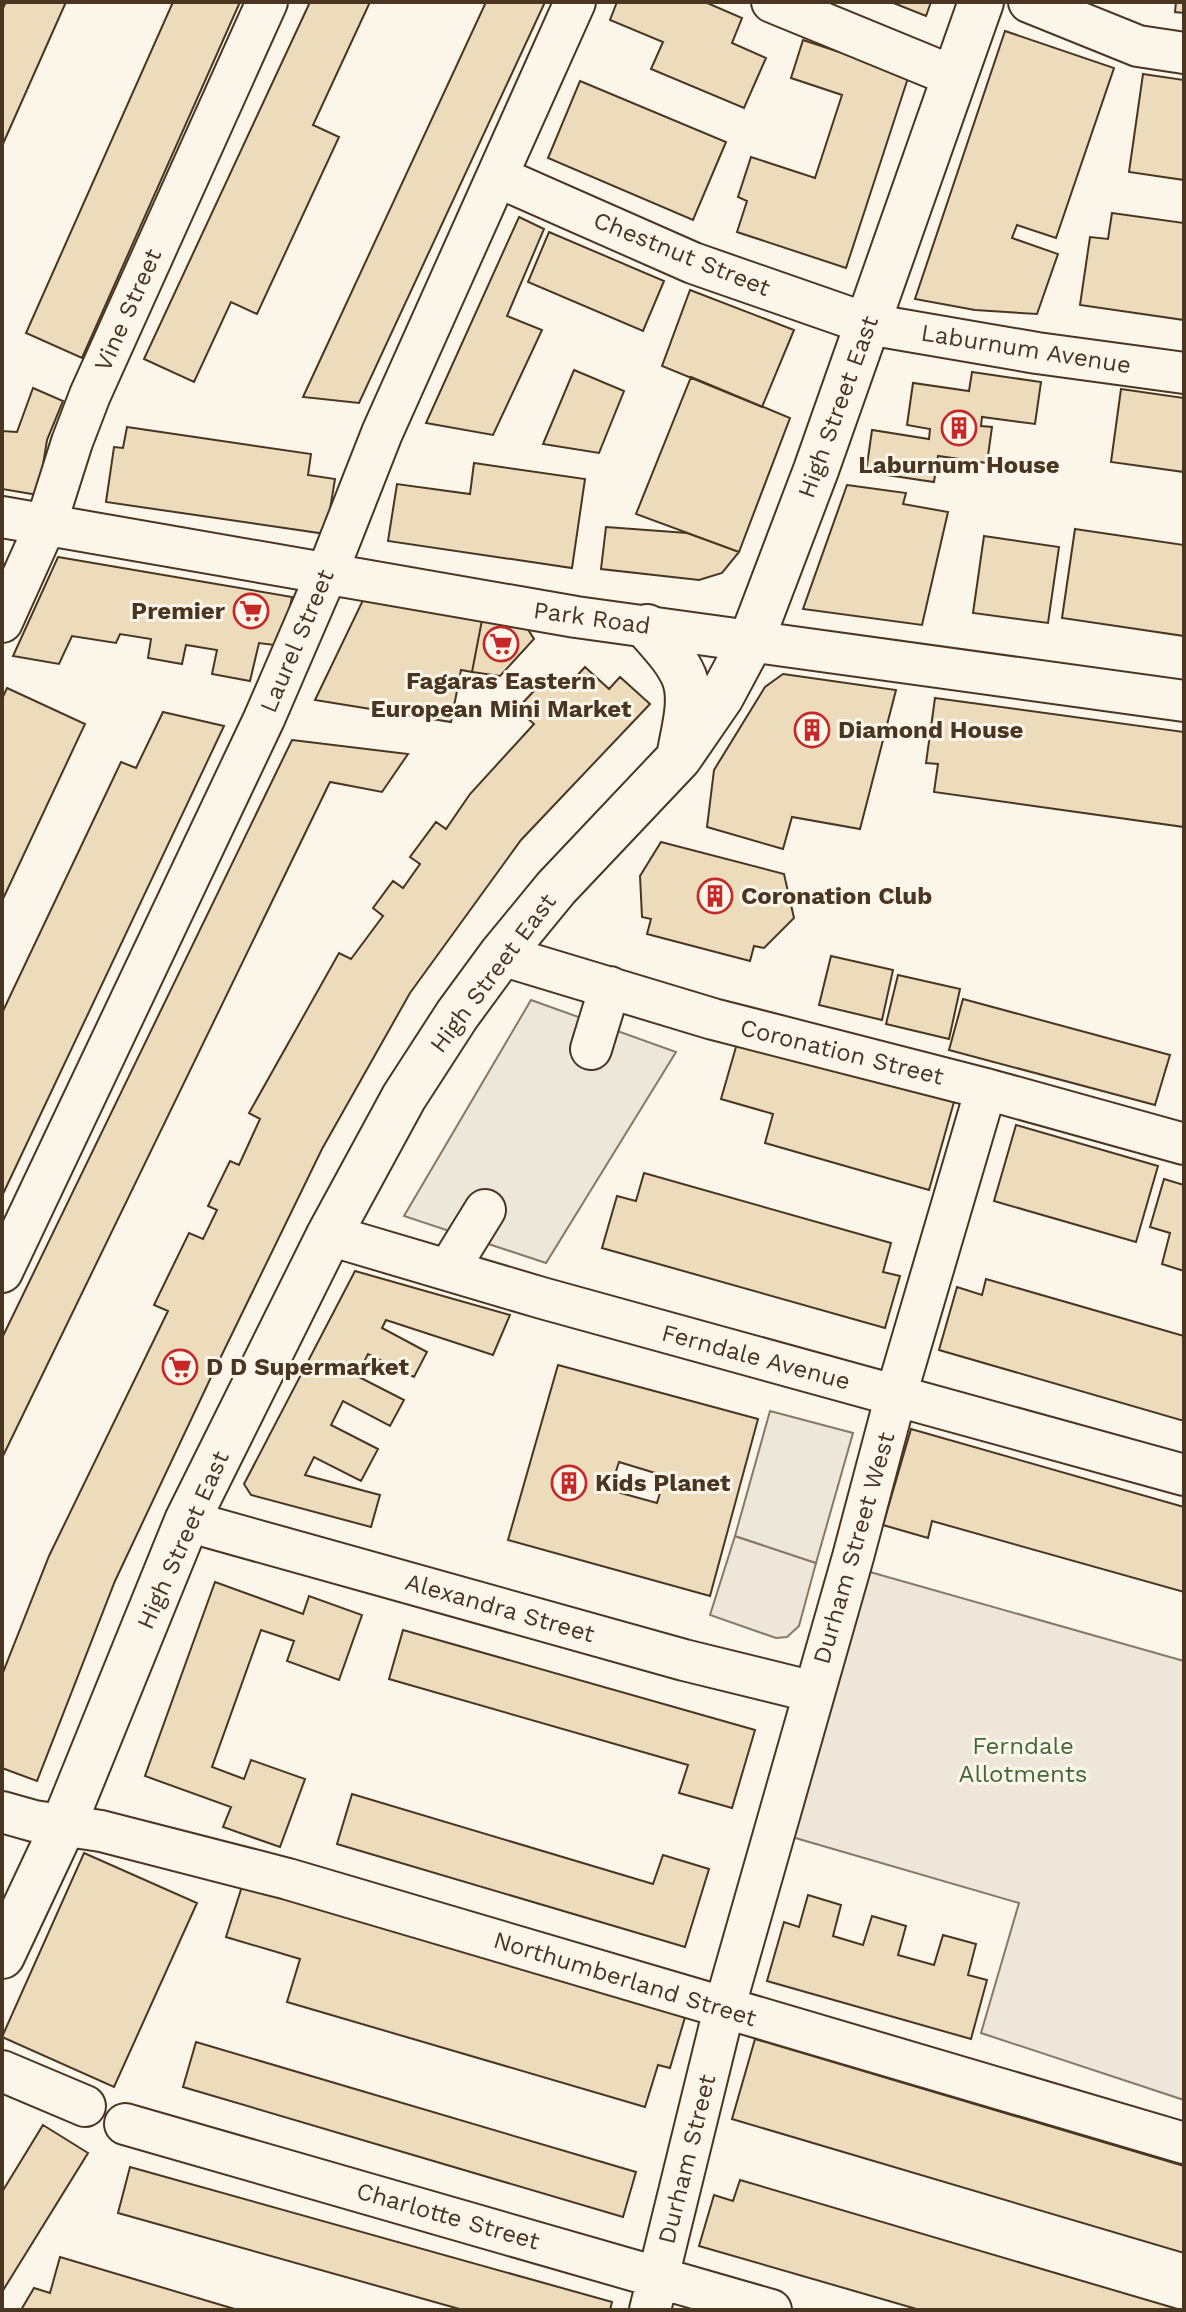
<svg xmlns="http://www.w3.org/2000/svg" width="1186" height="2312" font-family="'Work Sans',sans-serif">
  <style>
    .green { fill: #ede6d9; stroke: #887966; stroke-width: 2 }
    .parking { fill: #ede7d9; stroke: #887966; stroke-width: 2 }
    .building { fill: #ecdcbc; stroke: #4a3520; stroke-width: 2; fill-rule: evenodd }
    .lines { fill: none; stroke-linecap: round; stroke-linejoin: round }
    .minor-casing { stroke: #4a3520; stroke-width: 44 }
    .major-casing { stroke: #4a3520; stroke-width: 48 }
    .minor { stroke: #fbf6e9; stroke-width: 40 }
    .major { stroke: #fbf6e9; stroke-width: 44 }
    .labels { text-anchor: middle; stroke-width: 6; stroke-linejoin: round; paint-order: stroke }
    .street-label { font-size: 24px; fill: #4a3520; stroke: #fbf6e9 }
    .poi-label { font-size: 24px; font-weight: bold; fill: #4a3520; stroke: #fbf6e9; text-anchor: start }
    .park-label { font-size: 24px; fill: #436837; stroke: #fbf6e9 }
  </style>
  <rect width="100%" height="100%" fill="#fbf6e9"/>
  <!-- green -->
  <path class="green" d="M 735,1536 L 816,1563 L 799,1626 L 787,1637 L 776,1638 L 710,1615 Z
    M 870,1572 L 1184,1661 L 1184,2100 L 981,2033 L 1019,1903 L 792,1837 Z"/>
  <!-- parking -->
  <path class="parking" d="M 531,1000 L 676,1052 L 546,1263 L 404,1216 Z
    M 770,1411 L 853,1433 L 816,1563 L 735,1536 Z"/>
  <!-- building -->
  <path class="building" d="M 6,2 L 66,2 L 2,146 L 2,10 Z
    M 173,2 L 240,2 L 82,358 L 26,333 Z
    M 310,2 L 370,2 L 313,125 L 339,137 L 257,314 L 231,302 L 194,382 L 144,359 Z
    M 486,2 L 545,2 L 359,403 L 303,397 Z
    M 617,2 L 705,2 L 742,18 L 732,43 L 766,58 L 744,108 L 651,69 L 663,42 L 610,20 Z
    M 891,2 L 931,2 L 926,16 Z
    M 1176,2 L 1184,2 L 1184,13 L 1175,12 Z
    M 1005,31 L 1114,68 L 1056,238 L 1017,225 L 1012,238 L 1058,254 L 1037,314 L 975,310 L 915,299 Z
    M 803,40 L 909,75 L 846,268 L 737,232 L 747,201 L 738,197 L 751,157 L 815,178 L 842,95 L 791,78 Z
    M 1143,74 L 1184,80 L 1184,180 L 1129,172 Z
    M 580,81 L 726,142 L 693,220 L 548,158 Z
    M 1112,213 L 1184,223 L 1184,320 L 1080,305 L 1090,237 L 1108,239 Z
    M 519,217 L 544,229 L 507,316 L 542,330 L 493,435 L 426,423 Z
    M 549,232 L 664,281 L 643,331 L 528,282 Z
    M 690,290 L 794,330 L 762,407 L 662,366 Z
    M 574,370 L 624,391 L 599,453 L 543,444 Z
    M 972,372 L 1041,382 L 1035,424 L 982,417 L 981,426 L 992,427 L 987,463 L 938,456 L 934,482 L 866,472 L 872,430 L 929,439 L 930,429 L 907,425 L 913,383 L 969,391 Z
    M 691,377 L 790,418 L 739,552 L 636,514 Z
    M 33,388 L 63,401 L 47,440 L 38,495 L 2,489 L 2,431 L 17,432 Z
    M 1121,389 L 1184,398 L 1184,472 L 1111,462 Z
    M 127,427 L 311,454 L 308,475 L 335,479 L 326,534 L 106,502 L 114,447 L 123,448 Z
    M 474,463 L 585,479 L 572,568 L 388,541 L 397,484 L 470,494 Z
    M 847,485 L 906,493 L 903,504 L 948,512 L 922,625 L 803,609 Z
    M 606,527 L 687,533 L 739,552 L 722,573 L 699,580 L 601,569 Z
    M 1075,529 L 1184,545 L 1184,636 L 1062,618 Z
    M 984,536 L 1059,547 L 1048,623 L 973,613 Z
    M 58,557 L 292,597 L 282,646 L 259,643 L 250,681 L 212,674 L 217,650 L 186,645 L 182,664 L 148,658 L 151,639 L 120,634 L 116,643 L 72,636 L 59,664 L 13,656 Z
    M 364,598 L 482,620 L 472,672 L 461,670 L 451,722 L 315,700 Z
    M 482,620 L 527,628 L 534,639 L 500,676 L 472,672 Z
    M 585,667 L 609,689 L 620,677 L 650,704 L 521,840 L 410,993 L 322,1149 L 213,1373 L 115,1581 L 37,1781 L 2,1768 L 2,1675 L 49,1556 L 168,1311 L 154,1305 L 189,1233 L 203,1239 L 217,1210 L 208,1206 L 230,1161 L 239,1165 L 260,1119 L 249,1113 L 339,953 L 351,959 L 383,916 L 373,908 L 393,881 L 403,888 L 420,864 L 410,857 L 436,822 L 446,829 L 470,794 L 534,724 L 517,709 L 548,676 L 564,690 Z
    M 783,674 L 896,690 L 860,829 L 792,817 L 783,849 L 707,827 L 714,770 L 765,687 Z
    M 7,688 L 85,724 L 2,901 L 2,699 Z
    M 935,698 L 1184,732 L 1184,827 L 934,792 L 938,764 L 926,763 Z
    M 163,712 L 224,726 L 2,1196 L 2,1013 L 121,762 L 136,768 Z
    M 292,740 L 408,754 L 382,792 L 330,782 L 2,1458 L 2,1338 Z
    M 661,842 L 784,874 L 794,918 L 764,948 L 754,946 L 750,961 L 647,934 L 651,919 L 642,917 L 640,876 Z
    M 831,956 L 893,970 L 882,1020 L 819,1005 Z
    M 898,975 L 960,989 L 949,1039 L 886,1024 Z
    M 963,999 L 1170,1055 L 1155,1105 L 949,1050 Z
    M 738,1040 L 954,1102 L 929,1190 L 765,1143 L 773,1114 L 721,1099 Z
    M 1016,1125 L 1158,1166 L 1136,1242 L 994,1201 Z
    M 644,1173 L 891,1243 L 883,1272 L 900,1276 L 885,1328 L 602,1248 L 617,1196 L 636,1201 Z
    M 1164,1179 L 1184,1185 L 1184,1271 L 1162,1264 L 1170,1233 L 1150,1227 Z
    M 355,1271 L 510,1315 L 493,1355 L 386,1320 L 382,1328 L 427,1352 L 414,1377 L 368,1354 L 357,1376 L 404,1400 L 390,1426 L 343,1401 L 331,1425 L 378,1449 L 361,1481 L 314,1457 L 305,1475 L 380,1495 L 371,1527 L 251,1495 L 244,1484 Z
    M 986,1279 L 1184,1336 L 1184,1421 L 939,1350 L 957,1287 L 982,1295 Z
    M 558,1365 L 758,1419 L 710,1596 L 508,1540 ZM 619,1462 L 665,1476 L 657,1503 L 610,1490 Z
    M 911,1429 L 1184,1507 L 1184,1592 L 932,1521 L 928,1538 L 883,1525 Z
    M 215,1582 L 303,1614 L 309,1596 L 362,1615 L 339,1680 L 287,1661 L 294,1641 L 261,1630 L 212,1767 L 244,1779 L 251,1760 L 305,1779 L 280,1847 L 223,1827 L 231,1807 L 145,1776 Z
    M 403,1630 L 755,1730 L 732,1808 L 679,1793 L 688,1765 L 389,1679 Z
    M 352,1794 L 653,1884 L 663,1855 L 709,1869 L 685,1947 L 337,1844 Z
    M 84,1853 L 197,1903 L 114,2087 L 2,2037 Z
    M 243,1883 L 686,2014 L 670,2068 L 658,2065 L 645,2107 L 287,2002 L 300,1959 L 226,1937 Z
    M 808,1895 L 841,1905 L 833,1936 L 863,1945 L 872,1916 L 906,1926 L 898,1955 L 934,1965 L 943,1935 L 976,1944 L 968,1975 L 987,1980 L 971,2039 L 767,1981 L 784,1922 L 799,1927 Z
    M 755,2039 L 1184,2166 L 1184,2253 L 732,2119 Z
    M 196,2042 L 636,2172 L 623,2217 L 183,2087 Z
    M 43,2125 L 88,2153 L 2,2292 L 2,2192 Z
    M 130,2167 L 612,2302 L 610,2310 L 463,2310 L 118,2213 Z
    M 740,2180 L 1181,2310 L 920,2310 L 699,2246 L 714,2195 L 733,2201 Z
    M 60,2257 L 238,2310 L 21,2310 L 34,2288 L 50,2293 Z"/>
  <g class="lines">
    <!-- minor casing -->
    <g class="minor-casing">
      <path id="minor" d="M 772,2 L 955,77
        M 1029,2 L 1138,46 L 1184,53
        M 498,177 L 693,263 L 868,324 L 1037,353 L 1184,373
        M 2,517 L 576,617 L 1184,701
        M 2,622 L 46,524 L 72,442 L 90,395 L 267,2
        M 501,955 L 713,1019 L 986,1089 L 1184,1144
        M 591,1049 L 610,987
        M 329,1235 L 542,1298 L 1184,1475
        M 448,1270 L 485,1210
        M 2,1272 L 264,719 L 327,573 L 382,433 L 575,2
        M 187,1521 L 684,1660 L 814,1692
        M 2,1812 L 34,1821 L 101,1831 L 288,1879 L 1184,2143
        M 2,2071 L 85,2106
        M 125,2124 L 771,2310
        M 650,2310 L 724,2009 L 853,1557 L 896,1395 L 986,1089"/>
    </g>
    <!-- major casing -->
    <g class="major-casing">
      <path id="major" d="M 647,627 C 660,642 676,658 684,677 C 693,700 684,729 680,752
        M 2,1956 L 63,1826 L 187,1521 L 329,1235 L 404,1097 L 457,1015 L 501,955 L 556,888 L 679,758 L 721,697 L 751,641 L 816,470 L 981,2"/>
    </g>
    <!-- minor -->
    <use href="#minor" class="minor"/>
    <!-- major -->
    <use href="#major" class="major"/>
  </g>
  <!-- icons -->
  <defs>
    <g id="building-ring" transform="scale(1.8)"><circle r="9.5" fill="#fbf6e9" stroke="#c62828" stroke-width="1.5"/><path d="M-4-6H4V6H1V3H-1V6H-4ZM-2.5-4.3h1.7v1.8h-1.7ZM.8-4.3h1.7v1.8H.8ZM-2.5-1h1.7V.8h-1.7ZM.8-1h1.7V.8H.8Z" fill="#c62828"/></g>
    <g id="supermarket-ring" transform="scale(1.8)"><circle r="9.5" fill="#fbf6e9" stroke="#c62828" stroke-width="1.5"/><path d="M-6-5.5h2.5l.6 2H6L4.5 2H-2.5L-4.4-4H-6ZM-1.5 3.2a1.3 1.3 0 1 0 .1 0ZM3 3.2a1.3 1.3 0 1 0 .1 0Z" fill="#c62828"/></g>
  </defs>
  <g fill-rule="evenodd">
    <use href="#building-ring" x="959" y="428"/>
    <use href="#supermarket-ring" x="251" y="611"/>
    <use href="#supermarket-ring" x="501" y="644"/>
    <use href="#building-ring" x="812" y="730"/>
    <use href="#building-ring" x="715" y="896"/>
    <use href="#supermarket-ring" x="180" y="1367"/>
    <use href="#building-ring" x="569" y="1483"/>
  </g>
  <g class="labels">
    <!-- street labels -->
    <g class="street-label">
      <text transform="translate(682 254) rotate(22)" y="8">Chestnut Street</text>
      <text transform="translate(128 310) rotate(-66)" y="8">Vine Street</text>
      <text transform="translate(1026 349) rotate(9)" y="8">Laburnum Avenue</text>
      <text transform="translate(838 407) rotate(-70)" y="8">High Street East</text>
      <text transform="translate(592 618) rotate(8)" y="8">Park Road</text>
      <text transform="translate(297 641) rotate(-67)" y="8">Laurel Street</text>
      <text transform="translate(493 973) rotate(-53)" y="8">High Street East</text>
      <text transform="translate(842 1052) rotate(14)" y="8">Coronation Street</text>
      <text transform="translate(756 1357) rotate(15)" y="8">Ferndale Avenue</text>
      <text transform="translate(183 1540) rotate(-66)" y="8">High Street East</text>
      <text transform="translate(854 1548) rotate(-74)" y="8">Durham Street West</text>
      <text transform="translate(500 1608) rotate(16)" y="8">Alexandra Street</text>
      <text transform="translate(625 1979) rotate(17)" y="8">Northumberland Street</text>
      <text transform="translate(687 2159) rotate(-76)" y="8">Durham Street</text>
      <text transform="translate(448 2216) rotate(16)" y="8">Charlotte Street</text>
    </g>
    <!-- poi labels -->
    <g class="poi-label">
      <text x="959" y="473" text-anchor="middle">Laburnum House</text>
      <text x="225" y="619" text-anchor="end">Premier</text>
      <text x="501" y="689" text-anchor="middle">Fagaras Eastern<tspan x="501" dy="28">European Mini Market</tspan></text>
      <text x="838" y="738">Diamond House</text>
      <text x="741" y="904">Coronation Club</text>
      <text x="206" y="1375">D D Supermarket</text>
      <text x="595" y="1491">Kids Planet</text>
    </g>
    <!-- park labels -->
    <g class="park-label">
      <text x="1023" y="1754">Ferndale<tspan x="1023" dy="28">Allotments</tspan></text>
    </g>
  </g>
  <!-- border -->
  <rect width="1186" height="2312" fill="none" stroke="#4a3520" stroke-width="8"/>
</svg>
